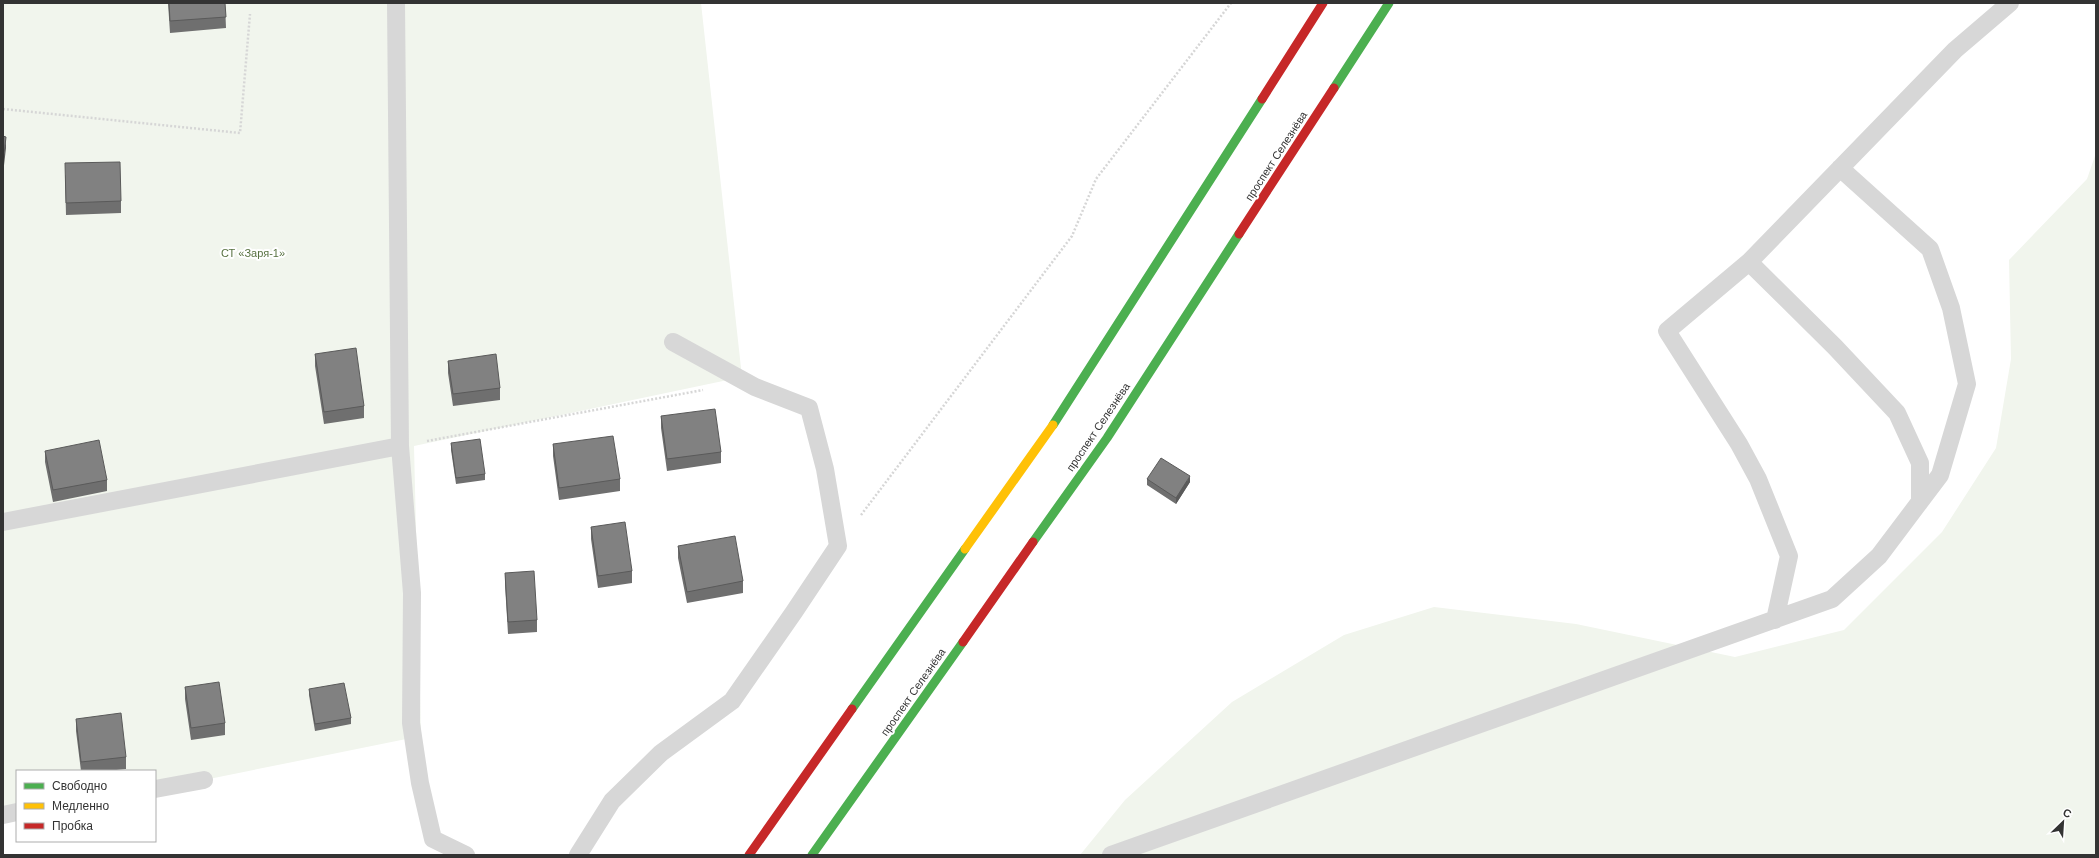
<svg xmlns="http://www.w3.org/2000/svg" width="2099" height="858" font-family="Arial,sans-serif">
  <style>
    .green { fill: #f1f5ed }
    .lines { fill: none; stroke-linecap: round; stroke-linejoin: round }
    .path { stroke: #d6d6d6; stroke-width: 2.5; stroke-dasharray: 2 2; stroke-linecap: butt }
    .lane { stroke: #d7d7d7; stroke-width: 18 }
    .fast { stroke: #4caf50; stroke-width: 9 }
    .slow { stroke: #ffc107; stroke-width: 9 }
    .jam { stroke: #c62828; stroke-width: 9 }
    .wall { fill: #6f6f6f }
    .shaded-wall { fill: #5a5a5a }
    .building { fill: #818181; stroke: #5a5a5a }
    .labels { text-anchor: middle; stroke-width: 4; stroke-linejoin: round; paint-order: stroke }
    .street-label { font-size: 11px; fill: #333; stroke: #fff }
    .park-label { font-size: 11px; fill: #56703f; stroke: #fff }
  </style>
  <rect width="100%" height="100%" fill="#fff"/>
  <!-- green -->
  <path class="green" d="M 3,3 L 701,3 L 742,377 L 414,446 L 421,736 L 204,780 L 155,788 L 155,771 L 17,771 L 17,810 L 3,812 Z
    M 2096,153 L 2096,855 L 1080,855 L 1125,800 L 1232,702 L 1344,635 L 1434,607 L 1576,624 L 1735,657 L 1844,630 L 1942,532 L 1996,448 L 2011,359 L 2009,260 L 2087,179 Z"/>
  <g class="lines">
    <!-- path -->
    <path class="path" d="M 3,109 L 240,133 L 250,14
      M 427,441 L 703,390
      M 861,515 L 1072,236 L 1096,179 L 1231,3"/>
    <!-- lane -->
    <path class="lane" d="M 396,3 L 400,446 L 412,593 L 411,723 L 420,783 L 433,839 L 466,855
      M 1749,262 L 1667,331 L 1739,444 L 1758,479 L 1789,556 L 1775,620
      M 1920,502 L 1920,463 L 1897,413 L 1835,347 L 1749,262 L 1955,50 L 2010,3
      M 3,522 L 400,446
      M 155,789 L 204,780
      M 3,815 L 17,812
      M 578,855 L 612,801 L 661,753 L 732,701 L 794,612 L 838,546 L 825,469 L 809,408 L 755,387 L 673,342
      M 1111,855 L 1832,599 L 1879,556 L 1940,475 L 1967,384 L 1951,308 L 1930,249 L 1840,168"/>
    <!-- fast -->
    <path class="fast" d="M 1334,88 L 1389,3
      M 1053,425 L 1262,99
      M 1033,542 L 1107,438 L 1239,234
      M 852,709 L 965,549
      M 812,855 L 963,642"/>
    <!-- slow -->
    <path class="slow" d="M 965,549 L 1053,425"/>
    <!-- jam -->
    <path class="jam" d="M 1262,99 L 1323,3
      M 1239,234 L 1334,88
      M 963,642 L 1033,542
      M 749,855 L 852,709"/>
  </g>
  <!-- wall -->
  <path class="wall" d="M 168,3 L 225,3 L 226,28 L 170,33 Z
    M 65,175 L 121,201 L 121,213 L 66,215 Z
    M 315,354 L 364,406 L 364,418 L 324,424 L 315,366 Z
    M 448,361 L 500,388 L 500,400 L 453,406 L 448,373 Z
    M 661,416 L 721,452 L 721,463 L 667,471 L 661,428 Z
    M 451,443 L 485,474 L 485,480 L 456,484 L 451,450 Z
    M 553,444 L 620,479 L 620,491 L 559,500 L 553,456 Z
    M 45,451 L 107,480 L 107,491 L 53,502 L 45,462 Z
    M 1147,479 L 1190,482 L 1176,504 L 1147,485 Z
    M 591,527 L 632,571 L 632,583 L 598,588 L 591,539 Z
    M 678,546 L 743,581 L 743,593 L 687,603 L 678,558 Z
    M 505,573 L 537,620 L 537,632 L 508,634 L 505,585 Z
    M 185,687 L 225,723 L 225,735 L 191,740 L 185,699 Z
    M 309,689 L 351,718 L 351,724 L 315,731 L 309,695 Z
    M 76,719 L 126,757 L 126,769 L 107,771 L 81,771 L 76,731 Z"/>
  <!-- shaded-wall -->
  <path class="shaded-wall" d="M 6,137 L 6,148 L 3,174 L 3,163 Z
    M 1190,476 L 1190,482 L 1176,504 L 1176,498 Z"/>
  <!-- building -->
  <path class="building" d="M 169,3 L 225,3 L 226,17 L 170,21 Z
    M 3,136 L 6,137 L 3,163 Z
    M 120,162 L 121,201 L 66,203 L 65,163 Z
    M 356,348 L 364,406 L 324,412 L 315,354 Z
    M 496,354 L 500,388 L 453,394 L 448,361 Z
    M 715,409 L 721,452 L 667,459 L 661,416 Z
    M 613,436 L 620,479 L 559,488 L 553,444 Z
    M 480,439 L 485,474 L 456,478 L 451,443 Z
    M 99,440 L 107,480 L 53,490 L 45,451 Z
    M 1161,458 L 1190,476 L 1176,498 L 1147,479 Z
    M 625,522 L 632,571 L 598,576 L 591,527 Z
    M 735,536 L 743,581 L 687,592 L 678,546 Z
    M 534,571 L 537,620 L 508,622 L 505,573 Z
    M 219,682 L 225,723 L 191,728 L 185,687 Z
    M 344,683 L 351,718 L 315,724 L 309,689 Z
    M 121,713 L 126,757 L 81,762 L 76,719 Z"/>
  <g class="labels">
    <!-- street labels -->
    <g class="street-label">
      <text transform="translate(1276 156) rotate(-57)" y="4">проспект Селезнёва</text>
      <text transform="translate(1098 427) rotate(-56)" y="4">проспект Селезнёва</text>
      <text transform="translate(913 692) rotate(-55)" y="4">проспект Селезнёва</text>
    </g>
    <!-- park labels -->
    <g class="park-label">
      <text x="253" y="257">СТ «Заря-1»</text>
    </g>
  </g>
  <!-- border -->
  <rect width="2099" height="858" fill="none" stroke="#333333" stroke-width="8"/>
  <!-- legend -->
  <rect x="16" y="770" width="140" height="72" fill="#ffffff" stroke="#adadad"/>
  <rect x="24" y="783" width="20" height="6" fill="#4caf50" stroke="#adadad"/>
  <text x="52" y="790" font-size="12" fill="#333333">Свободно</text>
  <rect x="24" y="803" width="20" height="6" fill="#ffc107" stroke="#adadad"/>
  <text x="52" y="810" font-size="12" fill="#333333">Медленно</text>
  <rect x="24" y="823" width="20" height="6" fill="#c62828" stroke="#adadad"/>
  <text x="52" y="830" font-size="12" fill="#333333">Пробка</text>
  <!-- north arrow -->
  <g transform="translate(2063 822) rotate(25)" stroke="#ffffff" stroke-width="3" paint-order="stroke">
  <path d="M0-3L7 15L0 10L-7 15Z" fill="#333333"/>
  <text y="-6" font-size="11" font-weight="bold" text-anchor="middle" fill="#333333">С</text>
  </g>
</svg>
